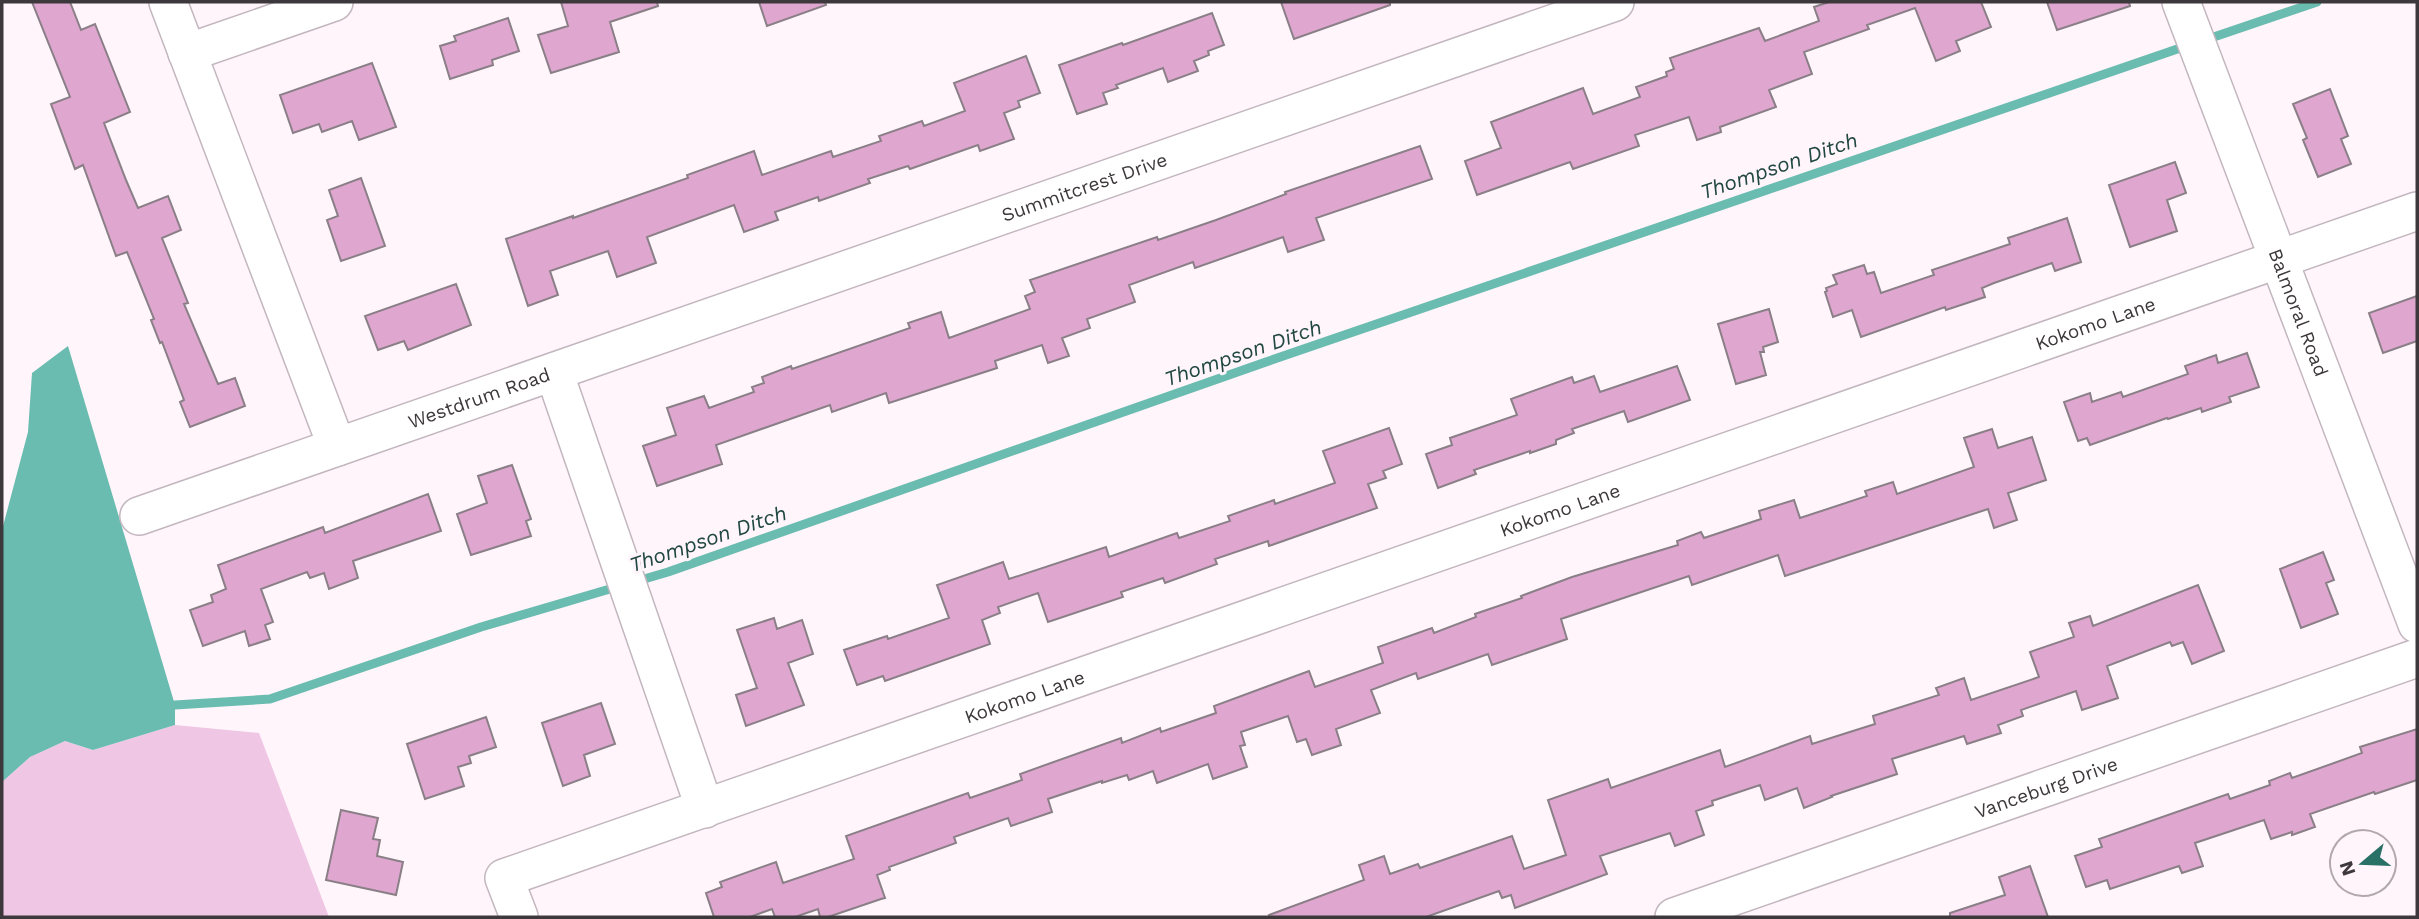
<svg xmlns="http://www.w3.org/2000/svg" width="2419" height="919" font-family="'Work Sans',sans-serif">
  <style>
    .green { fill: #efc6e3 }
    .water { fill: #69bcaf }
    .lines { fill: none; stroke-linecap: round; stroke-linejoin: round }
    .stream { stroke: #69bcaf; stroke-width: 9 }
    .building { fill: #dfa7cf; stroke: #8a7f87; stroke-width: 2 }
    .minor-casing { stroke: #c3b7bf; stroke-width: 40 }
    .minor { stroke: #fff; stroke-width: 37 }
    .labels { text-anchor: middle; stroke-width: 6; stroke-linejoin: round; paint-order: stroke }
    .street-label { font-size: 19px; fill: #3d383b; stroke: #fff5fb }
    .water-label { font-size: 21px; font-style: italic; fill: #204741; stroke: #fff5fb }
  </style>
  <rect width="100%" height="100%" fill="#fff5fb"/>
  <!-- green -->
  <path class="green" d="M 175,725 L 259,733 L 329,917 L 2,917 L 2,782 L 30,757 L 65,741 L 93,750 Z"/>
  <!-- water -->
  <path class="water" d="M 68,346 L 175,705 L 175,725 L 93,750 L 65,741 L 30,757 L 2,782 L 2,530 L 28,432 L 32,373 Z"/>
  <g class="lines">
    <!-- stream -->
    <path class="stream" d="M 2205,40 L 2317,2
      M 634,582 L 668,572 C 1174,393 1680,217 2189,45
      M 175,705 L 270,699 L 481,627 L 620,586"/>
  </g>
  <!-- building -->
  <path class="building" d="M 32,2 L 70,2 L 81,30 L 95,24 L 130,112 L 104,123 L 126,180 L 138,208 L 168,196 L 181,230 L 162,238 L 188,303 L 184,304 L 218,384 L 235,378 L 245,406 L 190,427 L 180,402 L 184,400 L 162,342 L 160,343 L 151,320 L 154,319 L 127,252 L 116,256 L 83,165 L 75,169 L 51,104 L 70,97 Z
    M 561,2 L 657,2 L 658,6 L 610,22 L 619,52 L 551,73 L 538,35 L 568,26 Z
    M 759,2 L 825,2 L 826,5 L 767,26 Z
    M 1281,2 L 1390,2 L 1390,5 L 1294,39 Z
    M 1829,2 L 1981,2 L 1991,27 L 1956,41 L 1960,51 L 1936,61 L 1915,8 L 1867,25 L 1869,29 L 1804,52 L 1812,74 L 1769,90 L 1776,107 L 1720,127 L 1721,132 L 1697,140 L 1689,117 L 1635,135 L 1639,146 L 1573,169 L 1570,162 L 1477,195 L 1465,161 L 1501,148 L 1491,122 L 1583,88 L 1593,114 L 1640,97 L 1636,87 L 1667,76 L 1666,72 L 1674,69 L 1670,58 L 1759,28 L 1765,41 L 1819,21 L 1814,7 Z
    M 2047,2 L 2129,2 L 2130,6 L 2057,30 Z
    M 1212,13 L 1224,45 L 1208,51 L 1209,55 L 1194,61 L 1198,71 L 1168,82 L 1163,68 L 1116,85 L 1118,88 L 1103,93 L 1107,104 L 1077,114 L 1059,65 L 1122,43 L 1123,45 Z
    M 508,18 L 519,51 L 492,60 L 493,65 L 450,79 L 440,46 L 456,41 L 454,36 Z
    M 1026,56 L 1040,93 L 1018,101 L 1020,107 L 1004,113 L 1014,139 L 980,151 L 978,145 L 910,169 L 908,166 L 868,179 L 870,183 L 819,201 L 818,197 L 775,212 L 778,220 L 744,232 L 734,205 L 647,237 L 656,263 L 617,277 L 608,251 L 550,271 L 558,295 L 528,306 L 506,239 L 573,216 L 573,218 L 688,178 L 687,175 L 754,151 L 762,175 L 831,151 L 833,157 L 881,141 L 879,136 L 922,121 L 924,126 L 965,111 L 954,83 Z
    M 372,63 L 396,127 L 359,140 L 352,121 L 322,132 L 319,124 L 293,133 L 280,95 Z
    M 2330,89 L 2348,136 L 2341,139 L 2351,164 L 2318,177 L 2303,140 L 2307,138 L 2293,104 Z
    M 1420,146 L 1432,179 L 1316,218 L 1324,240 L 1288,252 L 1283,237 L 1195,268 L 1193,262 L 1129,285 L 1135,302 L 1087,319 L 1090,328 L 1062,338 L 1069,356 L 1048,363 L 1042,345 L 995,361 L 997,368 L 889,403 L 886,393 L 832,412 L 830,405 L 716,445 L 722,464 L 657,486 L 643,446 L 676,435 L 667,408 L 704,396 L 709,408 L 754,392 L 752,387 L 764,383 L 762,377 L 791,366 L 792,369 L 910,328 L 908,323 L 941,312 L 949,338 L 1002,319 L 1030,309 L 1025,296 L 1035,292 L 1030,280 L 1157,237 L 1158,240 L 1216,220 L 1286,194 L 1285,192 Z
    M 2175,162 L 2186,193 L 2167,200 L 2177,231 L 2130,247 L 2109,185 Z
    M 361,178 L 385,246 L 341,261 L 327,220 L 338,216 L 329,190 Z
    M 2067,218 L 2081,262 L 2055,271 L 2052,263 L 1994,283 L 1982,288 L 1985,297 L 1946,310 L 1945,307 L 1861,337 L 1852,310 L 1833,317 L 1825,292 L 1827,291 L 1826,288 L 1837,284 L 1833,275 L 1864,265 L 1867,274 L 1874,272 L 1881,293 L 1934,275 L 1932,270 L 2010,244 L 2008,238 Z
    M 456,284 L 471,325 L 408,350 L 404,341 L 378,350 L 365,316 Z
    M 2417,296 L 2417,341 L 2383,353 L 2369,313 Z
    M 1769,309 L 1778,342 L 1763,347 L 1764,352 L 1760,352 L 1766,375 L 1736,384 L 1718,324 Z
    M 2247,353 L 2259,387 L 2229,397 L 2231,402 L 2202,412 L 2201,408 L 2168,419 L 2167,418 L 2090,445 L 2087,438 L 2078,441 L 2064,402 L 2090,393 L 2092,402 L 2121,392 L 2123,397 L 2188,374 L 2185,366 L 2216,355 L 2218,363 Z
    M 1677,366 L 1690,400 L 1628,422 L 1624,411 L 1572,429 L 1574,433 L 1556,440 L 1556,444 L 1530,453 L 1530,451 L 1474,470 L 1476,474 L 1438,488 L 1426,454 L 1452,445 L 1450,438 L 1517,415 L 1511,399 L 1572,377 L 1574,383 L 1594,376 L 1600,392 Z
    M 1389,428 L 1402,464 L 1383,471 L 1386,478 L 1368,484 L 1377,508 L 1269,546 L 1268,541 L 1215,559 L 1217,564 L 1165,583 L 1163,578 L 1121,592 L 1123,597 L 1048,622 L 1038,593 L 998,607 L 1000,613 L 982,620 L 990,644 L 885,681 L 883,676 L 857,685 L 844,650 L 887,636 L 888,639 L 949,618 L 937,585 L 1003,562 L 1009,579 L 1106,547 L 1109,557 L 1177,533 L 1179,538 L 1230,521 L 1228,516 L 1274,500 L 1275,504 L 1335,483 L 1323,451 Z
    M 1992,429 L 1998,448 L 2032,437 L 2046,480 L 2008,493 L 2017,520 L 1994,528 L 1988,509 L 1785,576 L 1778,555 L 1692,585 L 1689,576 L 1561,619 L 1567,639 L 1492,665 L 1488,654 L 1418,679 L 1416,673 L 1371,690 L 1380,713 L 1336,729 L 1341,745 L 1312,755 L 1306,739 L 1297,742 L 1288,716 L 1241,732 L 1245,745 L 1240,746 L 1247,767 L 1213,779 L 1208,764 L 1157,783 L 1153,771 L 1129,780 L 1127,775 L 1102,783 L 1102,781 L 1048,799 L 1052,812 L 1011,826 L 1008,818 L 954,837 L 956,843 L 889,867 L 890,870 L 877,875 L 885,898 L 881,899 L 828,917 L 820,917 L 818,909 L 795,917 L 775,917 L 772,909 L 750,917 L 714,917 L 706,893 L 722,887 L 720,882 L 776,862 L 783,883 L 854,859 L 846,836 L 968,793 L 970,798 L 1022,780 L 1020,774 L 1121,738 L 1122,743 L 1160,728 L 1161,732 L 1216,713 L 1214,706 L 1309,671 L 1315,687 L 1383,663 L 1378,647 L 1432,628 L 1434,633 L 1476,617 L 1475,614 L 1522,598 L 1521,596 L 1572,577 L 1678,545 L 1677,541 L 1701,532 L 1704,538 L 1761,519 L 1759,511 L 1794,500 L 1800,518 L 1867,496 L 1865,491 L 1893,482 L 1897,494 L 1974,467 L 1964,438 Z
    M 512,465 L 531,519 L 526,521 L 531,536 L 471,555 L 457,514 L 487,503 L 478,476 Z
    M 428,494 L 441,531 L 353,561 L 358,578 L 329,589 L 324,573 L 310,578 L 307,572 L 261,589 L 273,622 L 265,625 L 270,639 L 249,646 L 245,631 L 203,646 L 190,610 L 213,602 L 211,595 L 226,589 L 218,565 L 323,527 L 325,533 Z
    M 2323,552 L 2334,580 L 2326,583 L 2338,614 L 2301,628 L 2280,569 Z
    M 2198,585 L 2224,651 L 2192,664 L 2183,642 L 2172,646 L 2170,642 L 2107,666 L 2118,698 L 2082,710 L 2076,691 L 2021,710 L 2023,716 L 1998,725 L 2001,733 L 1967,744 L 1964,736 L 1892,759 L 1897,774 L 1831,796 L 1832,797 L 1804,808 L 1797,788 L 1765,800 L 1760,785 L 1712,801 L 1713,805 L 1696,811 L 1704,835 L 1675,846 L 1670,833 L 1600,856 L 1607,874 L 1515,908 L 1511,895 L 1502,898 L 1499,891 L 1426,917 L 1270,917 L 1269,915 L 1364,880 L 1359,865 L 1384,856 L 1390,874 L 1418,864 L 1420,868 L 1512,836 L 1524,869 L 1566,855 L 1548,800 L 1608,779 L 1611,788 L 1720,750 L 1725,767 L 1810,736 L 1812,744 L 1875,724 L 1873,716 L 1939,695 L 1936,688 L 1964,678 L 1971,700 L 2039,677 L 2030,652 L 2074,637 L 2069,623 L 2090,616 L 2093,626 Z
    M 774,618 L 777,629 L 802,620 L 813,654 L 788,663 L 804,705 L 746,726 L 736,695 L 757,688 L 737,630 Z
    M 601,703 L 615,744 L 584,755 L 590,776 L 563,786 L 542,723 Z
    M 486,717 L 496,747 L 469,756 L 471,763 L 458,767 L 464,786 L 425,799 L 407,744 Z
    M 2417,729 L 2417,780 L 2375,794 L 2374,792 L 2310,814 L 2315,827 L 2292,835 L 2292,832 L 2271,839 L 2264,820 L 2195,843 L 2203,866 L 2182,873 L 2179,866 L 2110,889 L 2107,880 L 2086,887 L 2075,856 L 2102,847 L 2099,839 L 2228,794 L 2230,799 L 2270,785 L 2269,781 L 2290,773 L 2292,778 L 2362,753 L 2360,747 Z
    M 341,810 L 378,818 L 373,839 L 380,840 L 377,856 L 403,862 L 396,895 L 326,880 Z
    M 2030,866 L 2048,917 L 1950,917 L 1950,913 L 2005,895 L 1999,877 Z"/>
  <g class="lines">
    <!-- minor casing -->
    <g class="minor-casing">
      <g id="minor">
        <path d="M 168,2 L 337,447"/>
        <path id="s1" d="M 2181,2 L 2417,624"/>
        <path d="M 187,53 L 334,2"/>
        <path d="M 554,372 L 705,809"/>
        <path id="s2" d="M 139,516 L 1615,2"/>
        <path id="s3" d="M 519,917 L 504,878 L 2417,211"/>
        <path id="s4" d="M 1674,917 L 2417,658"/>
      </g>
    </g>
    <!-- minor -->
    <use href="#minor" class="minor"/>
  </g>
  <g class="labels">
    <!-- street labels -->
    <g class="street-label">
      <text dy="7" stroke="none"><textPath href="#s2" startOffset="1001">Summitcrest Drive</textPath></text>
      <text dy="7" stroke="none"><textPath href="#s1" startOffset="332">Balmoral Road</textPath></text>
      <text dy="7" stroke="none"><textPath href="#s3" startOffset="1727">Kokomo Lane</textPath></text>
      <text dy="7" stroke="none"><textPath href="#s2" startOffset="360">Westdrum Road</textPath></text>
      <text dy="7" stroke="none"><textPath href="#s3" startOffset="1160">Kokomo Lane</textPath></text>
      <text dy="7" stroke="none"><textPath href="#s3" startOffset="593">Kokomo Lane</textPath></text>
      <text dy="7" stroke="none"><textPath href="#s4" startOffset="394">Vanceburg Drive</textPath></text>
    </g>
    <!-- water labels -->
    <g class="water-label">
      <text transform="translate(1779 166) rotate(-19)" y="7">Thompson Ditch</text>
      <text transform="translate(1243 353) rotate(-19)" y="7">Thompson Ditch</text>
      <text transform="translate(708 539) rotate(-19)" y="7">Thompson Ditch</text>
    </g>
  </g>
  <!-- border -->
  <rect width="2419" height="919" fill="none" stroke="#3d383b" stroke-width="7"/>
  <!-- north arrow -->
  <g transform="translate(2363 863) rotate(251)"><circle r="33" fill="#fff5fb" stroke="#b1a9ae" stroke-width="2"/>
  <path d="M0-5L12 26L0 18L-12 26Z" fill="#297067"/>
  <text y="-10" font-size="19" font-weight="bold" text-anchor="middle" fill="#3d383b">N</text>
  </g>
</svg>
